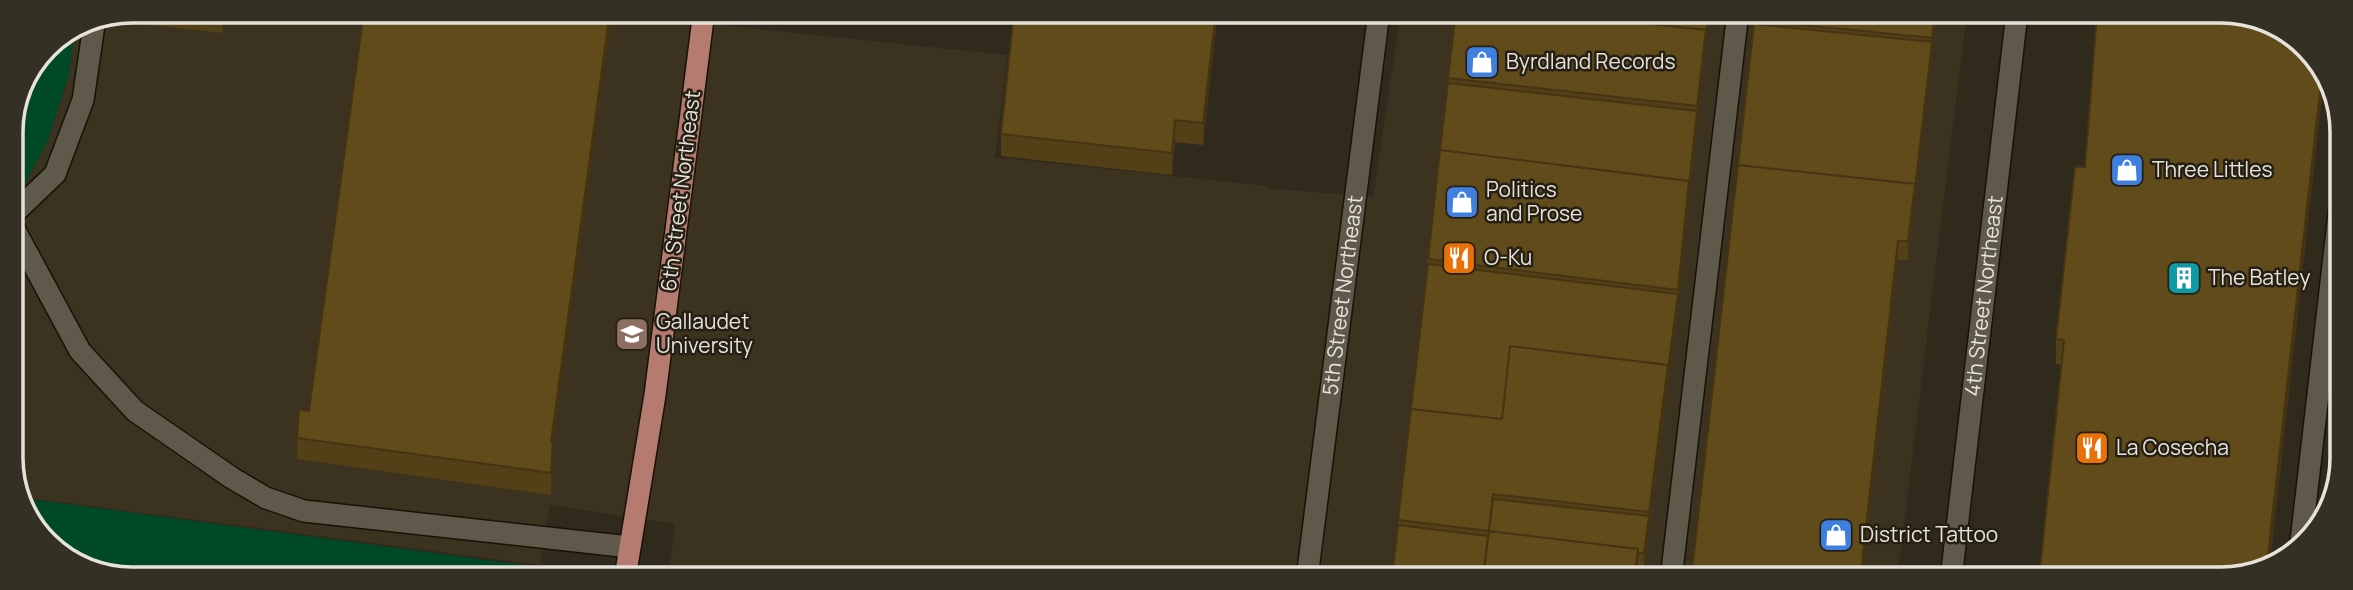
<svg xmlns="http://www.w3.org/2000/svg" width="2353" height="590" font-family="Manrope,sans-serif">
  <style>
    .built { fill: #3b3220 }
    .green { fill: #004926 }
    .lines { fill: none; stroke-linecap: round; stroke-linejoin: round }
    .lane-casing { stroke: #181207; stroke-width: 24 }
    .street-casing { stroke: #181207; stroke-width: 24 }
    .primary-casing { stroke: #181207; stroke-width: 24 }
    .lane { stroke: #5f594b; stroke-width: 21 }
    .street { stroke: #5f594b; stroke-width: 21 }
    .primary { stroke: #b57a70; stroke-width: 21 }
    .wall { fill: #534017 }
    .shaded-wall { fill: #443413 }
    .building { fill: #614b1b; stroke: #443413; stroke-width: 2 }
    .labels { text-anchor: middle; stroke-width: 5; stroke-linejoin: round; paint-order: stroke }
    .poi-label { font-size: 21px; fill: #e7e3db; stroke: #262014; text-anchor: start }
    .street-label { font-size: 21px; fill: #e7e3db; stroke: #262014 }
    .rim { fill: none; stroke: #e7e3db; stroke-width: 3.5 }
  </style>
  <rect width="100%" height="100%" fill="#302a1d"/>
  <!-- built -->
  <path class="built" d="M 132,11 L 614,11 L 614,14 L 1008,55 L 995,157 L 1267,186 L 1268,188 L 1373,197 L 1401,12 L 1967,13 L 1897,579 L 668,578 L 675,524 L 550,505 L 540,565 L 21,497 L 13,482 L 11,124 L 46,46 L 86,20 Z"/>
  <!-- green -->
  <path class="green" d="M 75,27 L 69,74 L 48,140 L 22,190 L 11,197 L 11,124 L 46,46 Z
    M 21,498 L 538,567 L 537,578 L 108,577 L 46,544 Z"/>
  <g class="lines">
    <!-- lane casing -->
    <g class="lane-casing">
      <path id="lane" d="M 11,216 L 55,174 L 83,100 L 95,18
        M 11,223 L 80,351 L 135,411 L 232,478 L 266,498 L 304,511 L 630,547
        M 1671,579 L 1738,12"/>
    </g>
    <!-- street casing -->
    <g class="street-casing">
      <g id="street">
        <path d="M 2300,550 L 2340,205"/>
        <path id="s1" d="M 1307,578 L 1379,12"/>
        <path id="s2" d="M 1951,579 L 2017,13"/>
      </g>
    </g>
    <!-- primary casing -->
    <g class="primary-casing">
      <path id="primary" d="M 625,578 L 655,395 L 704,11"/>
    </g>
    <!-- lane -->
    <use href="#lane" class="lane"/>
    <!-- street -->
    <use href="#street" class="street"/>
    <!-- primary -->
    <use href="#primary" class="primary"/>
  </g>
  <!-- wall -->
  <path class="wall" d="M 132,10 L 224,11 L 222,33 L 134,23 L 134,17 L 118,15 L 118,13 Z
    M 1014,12 L 1218,12 L 1203,145 L 1175,142 L 1172,175 L 1001,156 L 1001,134 Z
    M 1240,12 L 1295,12 L 1295,18 Z
    M 1709,12 L 1678,309 L 1644,568 L 1638,567 L 1636,579 L 1392,578 L 1448,78 Z
    M 1755,12 L 1937,13 L 1908,260 L 1898,260 L 1863,572 L 1870,579 L 1691,579 Z
    M 2324,78 L 2270,562 L 2229,579 L 2062,365 L 2056,364 L 2056,339 L 2085,167 Z
    M 297,438 L 553,446 L 553,464 L 551,495 L 297,459 Z"/>
  <!-- shaded-wall -->
  <path class="shaded-wall" d="M 222,11 L 224,11 L 222,33 Z
    M 610,11 L 613,11 L 553,446 L 553,464 L 551,495 L 551,442 Z
    M 1216,12 L 1218,12 L 1203,145 L 1203,123 Z
    M 1708,12 L 1709,12 L 1678,309 L 1668,384 L 1668,369 L 1678,294 L 1689,181 Z
    M 1935,13 L 1937,13 L 1915,203 L 1915,188 Z
    M 2322,74 L 2324,78 L 2270,562 L 2267,564 Z
    M 1175,120 L 1175,142 L 1172,175 L 1172,153 Z
    M 1915,184 L 1915,203 L 1908,260 L 1908,241 Z
    M 1898,241 L 1898,260 L 1863,579 L 1861,572 Z
    M 1668,365 L 1668,384 L 1644,568 L 1644,553 Z
    M 1638,549 L 1638,568 L 1636,579 L 1634,579 Z"/>
  <!-- building -->
  <path class="building" d="M 190,11 L 222,11 L 222,15 Z
    M 364,11 L 610,11 L 551,442 L 553,442 L 551,473 L 297,438 L 299,410 L 309,411 Z
    M 1014,12 L 1216,12 L 1203,123 L 1175,120 L 1172,153 L 1001,134 Z
    M 1456,12 L 1549,12 L 1549,13 L 1706,30 L 1697,106 L 1448,78 Z
    M 1550,12 L 1708,12 L 1706,34 L 1706,30 L 1550,13 Z
    M 1755,12 L 1935,13 L 1932,38 L 1754,20 Z
    M 2097,13 L 2245,13 L 2307,46 L 2322,74 L 2267,564 L 2229,579 L 2039,579 L 2064,340 L 2056,339 L 2075,167 L 2085,167 Z
    M 1754,24 L 1932,42 L 1915,188 L 1915,184 L 1738,165 Z
    M 1448,83 L 1697,111 L 1689,185 L 1689,181 L 1440,150 Z
    M 1440,150 L 1689,181 L 1678,290 L 1428,259 Z
    M 1738,165 L 1915,184 L 1908,241 L 1898,241 L 1861,572 L 1870,573 L 1869,579 L 1691,579 Z
    M 1428,264 L 1678,294 L 1668,369 L 1668,365 L 1510,346 L 1502,419 L 1411,409 Z
    M 1510,346 L 1668,365 L 1649,512 L 1493,494 L 1489,531 L 1398,520 L 1411,409 L 1502,419 Z
    M 1493,499 L 1649,516 L 1644,553 L 1638,553 L 1638,549 L 1489,531 Z
    M 1398,525 L 1488,536 L 1483,578 L 1392,578 Z
    M 1489,531 L 1638,549 L 1634,579 L 1483,578 Z"/>
  <!-- icons -->
  <defs>
    <g id="shop-square" transform="scale(1.75)"><rect x="-9" y="-9" width="18" height="18" rx="4" fill="#3f7fe0" stroke="#262014"/><path d="M-5-2.5h2.3a2.7 3.5 0 0 1 5.4 0H5L5.5 6h-11ZM-1.5-2.5h3a1.5 2.3 0 0 0-3 0Z" fill="#fff"/></g>
    <g id="restaurant-square" transform="scale(1.75)"><rect x="-9" y="-9" width="18" height="18" rx="4" fill="#e8710a" stroke="#262014"/><path d="M-5-6h1v4h1v-4h1v4h1v-4h1v5L-1.5 .5V6h-2V.5L-5-1ZM5-6V6H3V1.5H1.5Q1.5-4 5-6Z" fill="#fff"/></g>
    <g id="building-square" transform="scale(1.75)"><rect x="-9" y="-9" width="18" height="18" rx="4" fill="#0f9aa8" stroke="#262014"/><path d="M-4-6H4V6H1V3H-1V6H-4ZM-2.5-4.3h1.7v1.8h-1.7ZM.8-4.3h1.7v1.8H.8ZM-2.5-1h1.7V.8h-1.7ZM.8-1h1.7V.8H.8Z" fill="#fff"/></g>
    <g id="university-square" transform="scale(1.75)"><rect x="-9" y="-9" width="18" height="18" rx="4" fill="#8d6e63" stroke="#262014"/><path d="M0-5L7-2L0 1L-7-2ZM-4 1L0 2.5L4 1V4Q0 6-4 4Z" fill="#fff"/></g>
  </defs>
  <g fill-rule="evenodd">
    <use href="#shop-square" x="1482" y="62"/>
    <use href="#shop-square" x="2127" y="170"/>
    <use href="#shop-square" x="1462" y="202"/>
    <use href="#restaurant-square" x="1459" y="258"/>
    <use href="#building-square" x="2184" y="278"/>
    <use href="#university-square" x="632" y="334"/>
    <use href="#restaurant-square" x="2092" y="448"/>
    <use href="#shop-square" x="1836" y="535"/>
  </g>
  <g class="labels">
    <!-- poi labels -->
    <g class="poi-label">
      <text x="1506" y="69">Byrdland Records</text>
      <text x="2152" y="177">Three Littles</text>
      <text x="1486" y="197">Politics<tspan x="1486" dy="24">and Prose</tspan></text>
      <text x="1484" y="265">O-Ku</text>
      <text x="2208" y="285">The Batley</text>
      <text x="656" y="329">Gallaudet<tspan x="656" dy="24">University</tspan></text>
      <text x="2116" y="455">La Cosecha</text>
      <text x="1860" y="542">District Tattoo</text>
    </g>
    <!-- street labels -->
    <g class="street-label">
      <text transform="translate(681 191) rotate(-83)" y="7">6th Street Northeast</text>
      <text dy="7" stroke="none"><textPath href="#s1" startOffset="285">5th Street Northeast</textPath></text>
      <text dy="7" stroke="none"><textPath href="#s2" startOffset="285">4th Street Northeast</textPath></text>
    </g>
  </g>
  <!-- crop -->
  <path d="M0 0H2353V590H0ZM132 23H2221A109 109 0 0 1 2330 132V458A109 109 0 0 1 2221 567H132A109 109 0 0 1 23 458V132A109 109 0 0 1 132 23Z" fill="#353024" fill-rule="evenodd"/>
  <path class="rim" d="M132 23H2221A109 109 0 0 1 2330 132V458A109 109 0 0 1 2221 567H132A109 109 0 0 1 23 458V132A109 109 0 0 1 132 23Z"/>
</svg>
